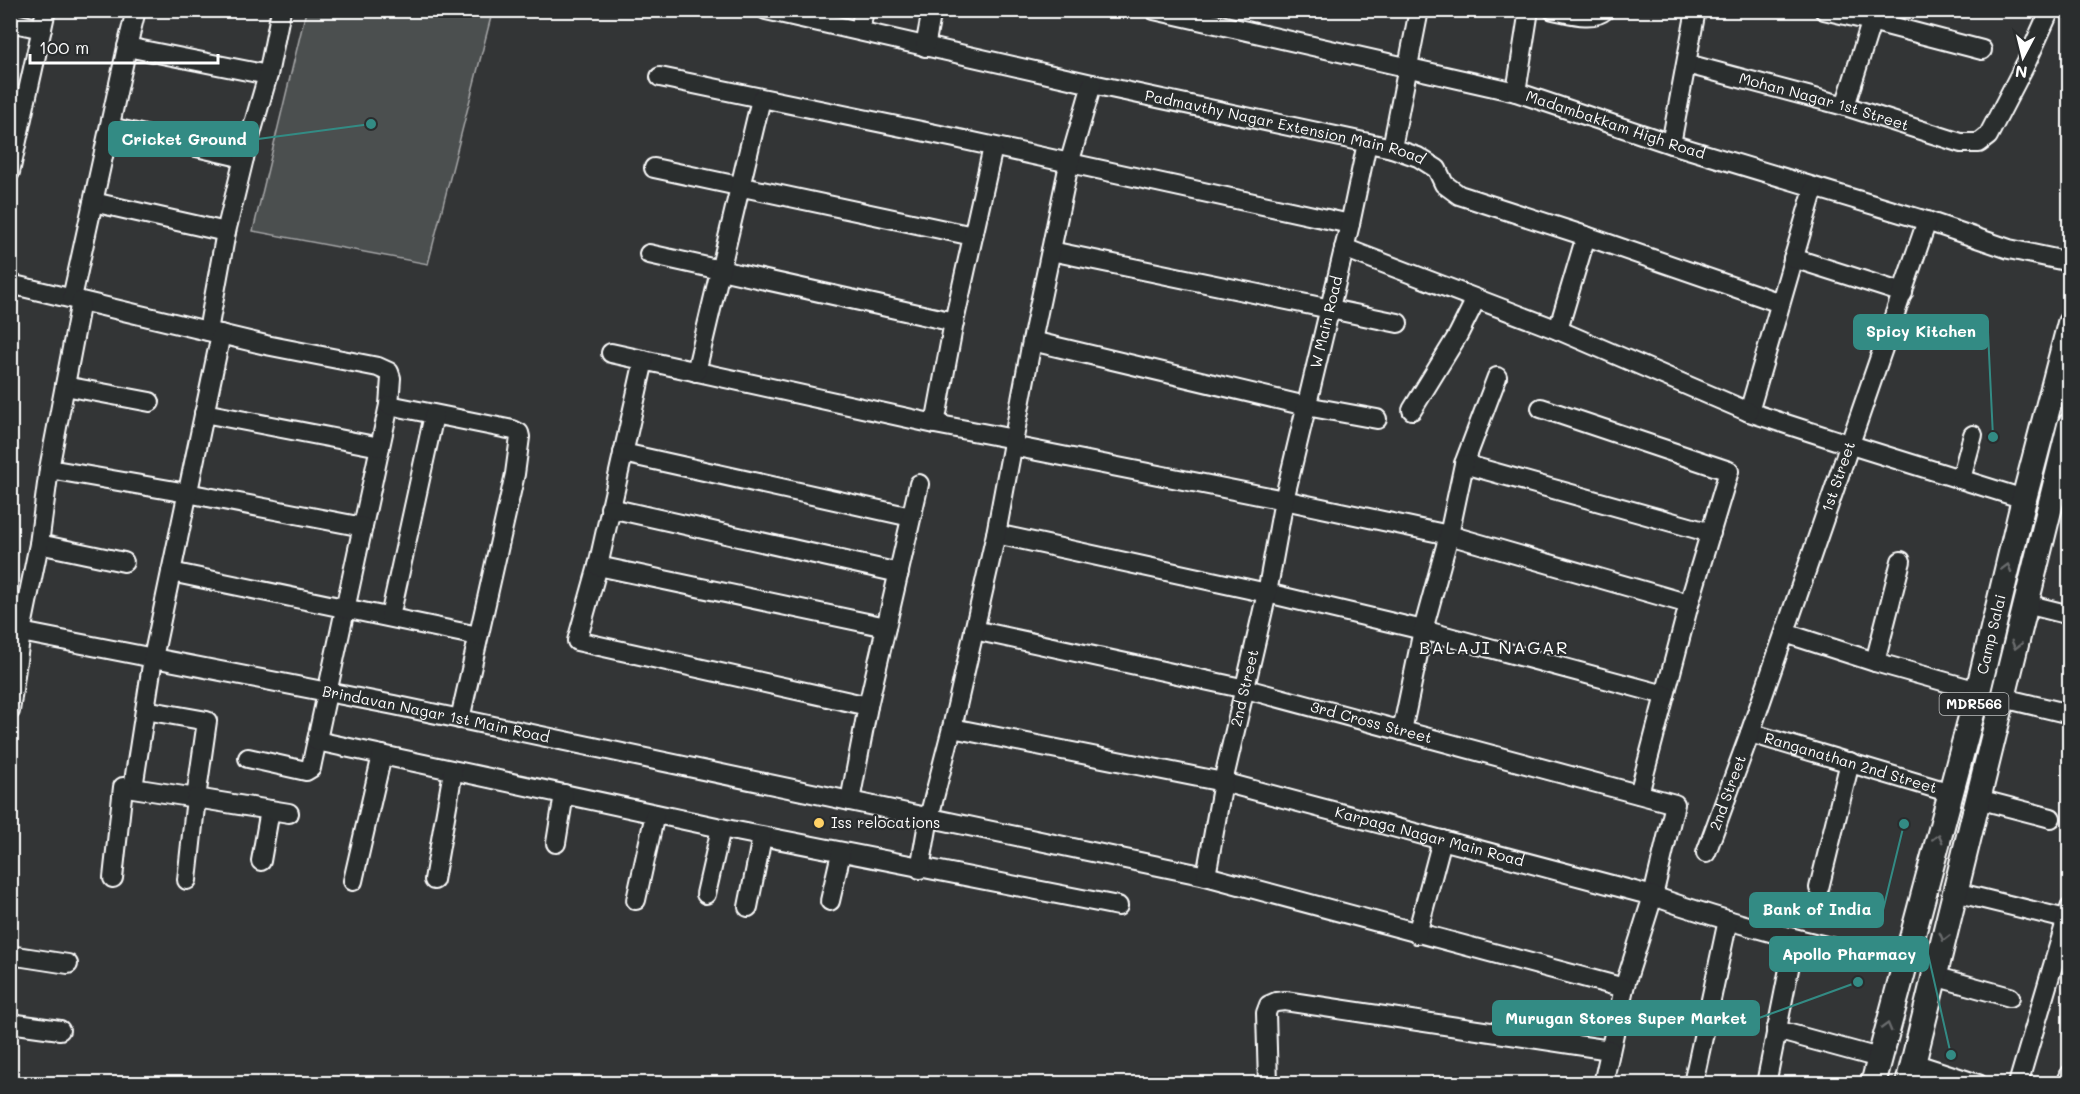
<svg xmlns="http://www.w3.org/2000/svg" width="2080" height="1094" font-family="Mali,sans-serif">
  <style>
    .green { fill: #4c4f50; stroke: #a6a7a8; stroke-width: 1.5 }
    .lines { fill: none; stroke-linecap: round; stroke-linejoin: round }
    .minor-casing { stroke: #fff; stroke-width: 22 }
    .major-casing { stroke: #fff; stroke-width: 28 }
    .minor { stroke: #2a2d2e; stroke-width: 18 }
    .major { stroke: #2a2d2e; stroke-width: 24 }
    .oneway { stroke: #6a6c6d }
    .poi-dot { fill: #ffd166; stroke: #2a2d2e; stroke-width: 2 }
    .labels { text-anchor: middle; stroke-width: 4.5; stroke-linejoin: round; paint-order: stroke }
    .shield { fill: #2a2d2e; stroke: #bfc0c0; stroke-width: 1.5 }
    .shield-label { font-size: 14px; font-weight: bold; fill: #fff }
    .street-label { font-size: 15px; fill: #fff; stroke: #2a2d2e }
    .poi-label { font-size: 15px; fill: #fff; stroke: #2a2d2e; text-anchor: start }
    .quarter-label { font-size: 18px; letter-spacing: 1.5px; fill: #fff; stroke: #2a2d2e }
    .leader { fill: none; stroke: #338b84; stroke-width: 2 }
    .callout-dot { fill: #338b84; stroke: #2a2d2e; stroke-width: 2 }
    .callout { fill: #338b84; stroke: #338b84; stroke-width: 2 }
    .callout-label { font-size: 16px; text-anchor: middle; font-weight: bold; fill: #fff }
  </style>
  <rect width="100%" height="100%" fill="#333536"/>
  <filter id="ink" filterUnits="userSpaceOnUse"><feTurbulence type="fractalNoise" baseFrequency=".0167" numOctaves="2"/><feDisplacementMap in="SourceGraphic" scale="12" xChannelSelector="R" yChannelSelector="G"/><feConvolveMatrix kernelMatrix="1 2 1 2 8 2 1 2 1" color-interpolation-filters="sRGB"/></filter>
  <g filter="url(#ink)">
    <!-- green -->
    <path class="green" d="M 460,10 L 491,17 L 428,264 L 253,231 L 306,11 Z"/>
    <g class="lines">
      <!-- minor casing -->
      <g class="minor-casing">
        <g id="minor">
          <path id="s1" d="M 766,10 L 1092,84 L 1392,148 L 1418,157 L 1437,169 L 1444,184 L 1459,195 L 1586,236 L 1780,303"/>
          <path id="s2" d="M 1154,10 L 1516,92 L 1671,144 L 1927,221 L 2009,249 L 2070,262"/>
          <path d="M 1553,10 C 1569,13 1593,21 1605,10"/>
          <path d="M 1824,10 L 1871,21 L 1982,50"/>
          <path d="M 10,22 L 42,29"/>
          <path d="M 860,31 L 864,10"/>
          <path d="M 127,47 L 136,10"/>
          <path d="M 925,47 L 932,10"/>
          <path id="s3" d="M 1687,64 L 1845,106 L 1961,143 L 1979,143 L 1988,136 L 2027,61 L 2050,10"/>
          <path d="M 660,77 L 955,138 L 1350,224"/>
          <path d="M 1516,92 L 1529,10"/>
          <path d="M 1845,106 L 1875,10"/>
          <path d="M 110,127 L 244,158"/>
          <path d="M 1671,144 L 1696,10"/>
          <path d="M 1392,148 L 1419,10"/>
          <path d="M 654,168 L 973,236"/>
          <path d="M 10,172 L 46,10"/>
          <path d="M 1814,188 L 1749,412 L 1851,445 L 2024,499"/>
          <path d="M 93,202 L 226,232"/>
          <path d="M 1344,248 L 1558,330 L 1749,412"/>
          <path d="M 1051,251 L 1398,323"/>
          <path d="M 649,254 L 954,322"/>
          <path d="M 1793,258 L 1903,293"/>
          <path d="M 10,284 L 266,345 L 378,367 L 389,372 L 391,378 L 389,405 L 312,763 L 311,768 L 306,771 L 248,758"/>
          <path d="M 72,298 L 127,47 L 268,75"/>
          <path d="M 1558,330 L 1586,236"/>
          <path d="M 208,331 L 226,232 L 244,158 L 268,75 L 281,10"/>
          <path d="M 1032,341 L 1306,406 L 1377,419"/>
          <path d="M 611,353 L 935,424 L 1014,439"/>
          <path d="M 644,360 L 598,566 L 577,641 L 868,706"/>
          <path d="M 696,372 L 761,99"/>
          <path d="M 1497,377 L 1464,464 L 1711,533"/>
          <path d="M 65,386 L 150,402"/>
          <path d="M 389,405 L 513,430 L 519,433 L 520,437 L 515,474 L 460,719"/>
          <path d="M 1541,408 L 1729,471 L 1689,604 L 1639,794"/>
          <path d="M 1412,410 L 1458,335 L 1476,299"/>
          <path d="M 204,413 L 380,447"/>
          <path d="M 935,424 L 954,322 L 993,147"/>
          <path d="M 1012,446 L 1284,500 L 1449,535 L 1689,604"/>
          <path d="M 623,453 L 911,517"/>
          <path d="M 49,469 L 187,493 L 363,527"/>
          <path d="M 1961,479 L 1973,435"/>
          <path d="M 610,508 L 899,573"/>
          <path d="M 996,534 L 1267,593 L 1423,630 L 1665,695"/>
          <path d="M 39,544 L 124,562"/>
          <path d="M 598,566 L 886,627"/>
          <path d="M 171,572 L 478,636"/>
          <path d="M 2026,604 L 2070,615"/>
          <path d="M 390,617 L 434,415"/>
          <path id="s4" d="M 974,630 L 1246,689 L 1675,804 L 1653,896 L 1624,988 L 1603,1084"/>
          <path id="s5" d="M 21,632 L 394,705 L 1206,876 L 1624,988"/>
          <path d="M 1785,633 L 1875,662 L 1978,691"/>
          <path d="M 1875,662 L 1901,561"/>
          <path d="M 2003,698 L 2070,714"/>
          <path d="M 145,710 L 207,721 L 196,798 L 133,788 L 153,658 L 221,334"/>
          <path d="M 10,711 L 21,632 L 39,544 L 49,469 L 81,301"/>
          <path id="s6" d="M 952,728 L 1223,782 L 1653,896 C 1734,925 1819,945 1904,964"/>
          <path d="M 1402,731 L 1423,630 L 1449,535 L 1464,464"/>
          <path id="s7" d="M 1750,733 L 1951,793"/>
          <path d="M 317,741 L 726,829 L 1118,906"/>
          <path d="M 1978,799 L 2051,818"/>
          <path d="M 850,801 L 868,706 L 919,484"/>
          <path d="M 556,843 L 564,794"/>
          <path id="s8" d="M 1706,853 L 1750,733 L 1927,221"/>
          <path d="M 261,861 L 270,810"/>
          <path d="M 920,869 L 929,817 L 952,728 L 996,534 L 1032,341 L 1069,164 L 1092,84"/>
          <path id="s9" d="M 1206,876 L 1223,782 L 1267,593 L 1284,500 L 1350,224 L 1367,143"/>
          <path d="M 113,878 L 123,787"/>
          <path d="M 187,880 L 196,798 L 289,813"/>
          <path d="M 434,880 L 453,771"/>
          <path d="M 353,881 L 382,755"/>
          <path d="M 1819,888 L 1850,762"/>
          <path d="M 1955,892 L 2070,920"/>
          <path d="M 706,894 L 721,828"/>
          <path d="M 636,900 L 655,814"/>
          <path d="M 830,901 L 841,853"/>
          <path d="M 748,907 L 762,837"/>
          <path d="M 1417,934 L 1442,840"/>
          <path d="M 10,955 L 68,964"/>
          <path d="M 1934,976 L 2010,997"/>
          <path d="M 10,1023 L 60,1030"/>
          <path d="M 1776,1030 L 1879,1058"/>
          <path d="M 1913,1063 L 1978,1084"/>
          <path d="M 1268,1084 L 1266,1013 L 1269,1005 L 1276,1002 L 1285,1001 L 1610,1050"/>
          <path d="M 1693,1084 L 1728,920"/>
          <path d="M 1766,1084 L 1795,939"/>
          <path d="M 2018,1084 L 2070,908"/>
          <path d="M 2066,1084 L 2070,1074"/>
        </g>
      </g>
      <!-- major casing -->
      <g class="major-casing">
        <g id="major">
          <path id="s10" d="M 1873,1084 L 1978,691 L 2024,499 L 2070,323"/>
          <path d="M 1908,1084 L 2070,425"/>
        </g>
      </g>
      <!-- minor -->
      <use href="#minor" class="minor"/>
      <!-- major -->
      <use href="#major" class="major"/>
    </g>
    <!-- one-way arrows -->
    <defs><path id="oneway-chevron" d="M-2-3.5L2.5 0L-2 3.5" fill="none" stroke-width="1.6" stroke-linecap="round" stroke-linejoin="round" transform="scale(1.5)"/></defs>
    <g class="oneway">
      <use href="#oneway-chevron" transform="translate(2007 568) rotate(-75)"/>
      <use href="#oneway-chevron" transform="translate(2016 645) rotate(104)"/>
      <use href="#oneway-chevron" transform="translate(1938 838) rotate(-75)"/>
      <use href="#oneway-chevron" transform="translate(1944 937) rotate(104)"/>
      <use href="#oneway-chevron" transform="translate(1887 1027) rotate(-75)"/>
    </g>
  </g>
  <!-- markers -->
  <circle class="poi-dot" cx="819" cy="823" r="6"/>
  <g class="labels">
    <!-- shield labels -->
    <rect class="shield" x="1939.5" y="693" width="69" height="22" rx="4.5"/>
    <g class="shield-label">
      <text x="1974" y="709">MDR566</text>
    </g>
    <!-- street labels -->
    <g class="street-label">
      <text dy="5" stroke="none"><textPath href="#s3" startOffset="142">Mohan Nagar 1st Street</textPath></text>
      <text dy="5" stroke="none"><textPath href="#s2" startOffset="476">Madambakkam High Road</textPath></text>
      <text dy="5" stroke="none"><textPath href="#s1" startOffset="532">Padmavthy Nagar Extension Main Road</textPath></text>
      <text dy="5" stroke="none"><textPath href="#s9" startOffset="567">W Main Road</textPath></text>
      <text dy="5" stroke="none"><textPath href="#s8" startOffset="399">1st Street</textPath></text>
      <text dy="5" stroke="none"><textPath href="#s10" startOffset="465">Camp Salai</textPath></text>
      <text dy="5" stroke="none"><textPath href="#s9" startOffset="192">2nd Street</textPath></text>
      <text dy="5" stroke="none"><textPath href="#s5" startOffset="423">Brindavan Nagar 1st Main Road</textPath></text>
      <text dy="5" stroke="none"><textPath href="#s4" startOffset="408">3rd Cross Street</textPath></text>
      <text dy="5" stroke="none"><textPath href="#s7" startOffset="105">Ranganathan 2nd Street</textPath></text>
      <text dy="5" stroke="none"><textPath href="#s8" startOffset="64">2nd Street</textPath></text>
      <text dy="5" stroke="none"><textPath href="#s6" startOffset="490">Karpaga Nagar Main Road</textPath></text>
    </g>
    <!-- poi labels -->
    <g class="poi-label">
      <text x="831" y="828">Iss relocations</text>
    </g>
    <!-- quarter labels -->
    <g class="quarter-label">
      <text x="1494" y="654">BALAJI NAGAR</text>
    </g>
  </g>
  <!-- callouts -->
  <path class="leader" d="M371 124L258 139M1993 437L1988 332M1904 824L1883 910M1951 1055L1928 954M1858 982L1759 1018"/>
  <g class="callout-dot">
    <circle cx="371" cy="124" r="6"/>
    <circle cx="1993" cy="437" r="6"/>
    <circle cx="1904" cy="824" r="6"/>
    <circle cx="1951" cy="1055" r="6"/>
    <circle cx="1858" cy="982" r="6"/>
  </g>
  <g class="callout">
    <rect x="109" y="122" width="149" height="34" rx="6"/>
    <rect x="1854" y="315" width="134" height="34" rx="6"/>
    <rect x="1750" y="893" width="133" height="34" rx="6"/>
    <rect x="1770" y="937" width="158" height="34" rx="6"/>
    <rect x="1493" y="1001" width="266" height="34" rx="6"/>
  </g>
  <g class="callout-label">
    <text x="184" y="145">Cricket Ground</text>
    <text x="1921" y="337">Spicy Kitchen</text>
    <text x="1817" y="915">Bank of India</text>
    <text x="1849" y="960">Apollo Pharmacy</text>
    <text x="1626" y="1024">Murugan Stores Super Market</text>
  </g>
  <!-- margin -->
  <rect width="2080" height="1094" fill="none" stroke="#2a2d2e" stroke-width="36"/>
  <rect x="18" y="18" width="2044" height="1058" fill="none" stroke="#fff" stroke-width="2" filter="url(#ink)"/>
  <!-- north arrow -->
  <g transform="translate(2023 57) rotate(187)" stroke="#2a2d2e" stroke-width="4.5" paint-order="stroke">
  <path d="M0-4.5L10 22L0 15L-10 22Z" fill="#ffffff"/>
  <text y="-9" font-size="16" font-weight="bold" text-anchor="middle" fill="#ffffff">N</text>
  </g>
  <!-- scale -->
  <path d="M30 54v9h188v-9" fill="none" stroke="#ffffff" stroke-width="3"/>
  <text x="39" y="54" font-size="18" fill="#ffffff" stroke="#2a2d2e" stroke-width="4.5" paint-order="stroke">100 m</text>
</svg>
